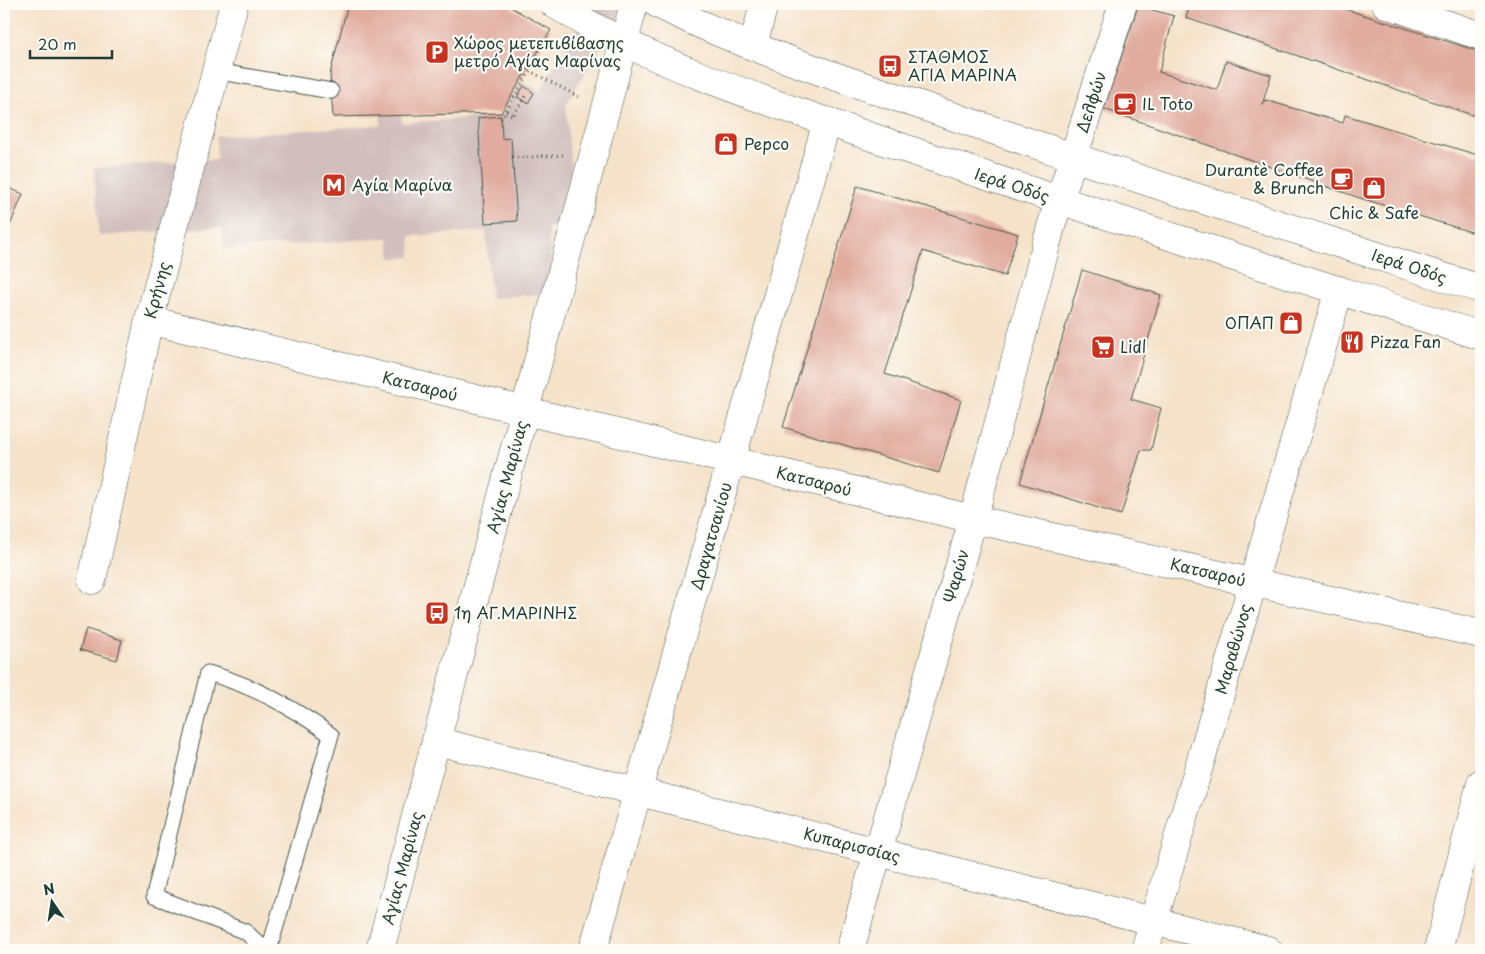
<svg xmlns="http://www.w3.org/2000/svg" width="1485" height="954" font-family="'Playpen Sans',sans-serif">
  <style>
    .industrial { fill: #d1bfbd }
    .building { fill: #e1ab9e }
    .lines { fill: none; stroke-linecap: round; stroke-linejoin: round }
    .lane-casing { stroke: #3f564a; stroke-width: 17 }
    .street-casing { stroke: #3f564a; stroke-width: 29 }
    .secondary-casing { stroke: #3f564a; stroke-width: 29 }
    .path { stroke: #3f564a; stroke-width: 3; stroke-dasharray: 1 4; stroke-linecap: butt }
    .lane { stroke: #fff; stroke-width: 15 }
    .street { stroke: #fff; stroke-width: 28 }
    .secondary { stroke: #fff; stroke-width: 28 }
    .labels { text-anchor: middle; stroke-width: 4.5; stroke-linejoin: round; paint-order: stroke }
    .poi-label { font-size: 16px; fill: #1f3d34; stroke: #fdfcf7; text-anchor: start }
    .street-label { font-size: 16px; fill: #1f3d34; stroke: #fdfcf7 }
  </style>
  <rect width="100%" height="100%" fill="#fdfcf7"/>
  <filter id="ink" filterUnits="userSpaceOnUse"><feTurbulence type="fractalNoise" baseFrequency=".02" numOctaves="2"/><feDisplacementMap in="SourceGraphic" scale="10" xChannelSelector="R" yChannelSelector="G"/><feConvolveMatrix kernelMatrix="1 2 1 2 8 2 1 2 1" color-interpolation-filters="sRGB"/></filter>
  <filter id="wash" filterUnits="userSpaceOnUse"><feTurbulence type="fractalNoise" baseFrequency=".0096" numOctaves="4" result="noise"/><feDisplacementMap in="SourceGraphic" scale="20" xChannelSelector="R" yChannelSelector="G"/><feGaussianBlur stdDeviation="1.12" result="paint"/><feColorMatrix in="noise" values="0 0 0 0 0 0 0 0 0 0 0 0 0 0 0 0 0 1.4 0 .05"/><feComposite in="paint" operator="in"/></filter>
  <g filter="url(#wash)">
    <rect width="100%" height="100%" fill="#f5e2c9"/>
    <!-- industrial -->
    <path class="industrial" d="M 593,4 L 627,4 L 566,104 L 575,224 L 548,227 L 553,293 L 491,298 L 486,231 L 410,236 L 411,257 L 391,258 L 389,238 L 224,249 L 222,227 L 99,236 L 94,168 L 217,159 L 216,136 L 381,125 L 380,104 L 400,103 L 402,123 L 501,116 L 522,81 L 540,91 Z"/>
    <g id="blocks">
      <!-- building -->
      <path class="building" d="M 348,4 L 505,4 L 551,30 L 501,113 L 333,117 L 330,74 Z
        M 1190,4 L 1329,4 L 1481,52 L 1481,118 L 1186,18 Z
        M 1138,6 L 1174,16 L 1159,72 L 1217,90 L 1226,61 L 1271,75 L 1262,105 L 1265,100 L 1343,123 L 1345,115 L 1481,156 L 1481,235 L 1357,197 L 1104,109 Z
        M 524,86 L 534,93 L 528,103 L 517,97 Z
        M 501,116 L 502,139 L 511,138 L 517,221 L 485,223 L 478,118 Z
        M 4,186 L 23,194 L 4,240 Z
        M 857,186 L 1018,234 L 1005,276 L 923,251 L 885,374 L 961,400 L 939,473 L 783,427 Z
        M 1082,270 L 1161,295 L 1131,399 L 1161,408 L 1151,450 L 1141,450 L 1121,515 L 1020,483 Z
        M 86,629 L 122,640 L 117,660 L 80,650 Z"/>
    </g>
  </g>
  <g filter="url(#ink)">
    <use href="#blocks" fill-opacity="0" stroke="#3f564a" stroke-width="1"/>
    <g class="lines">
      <!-- lane casing -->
      <g class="lane-casing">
        <path id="lane" d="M 215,71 L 331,91
          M 265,950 L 246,932 L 154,896 L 208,673 C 254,686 292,707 331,735 L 269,950"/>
      </g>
      <!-- street casing -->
      <g class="street-casing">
        <path id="street" d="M 1386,4 L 1481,36
          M 753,46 L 764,4
          M 149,320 L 973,519 L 1481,634
          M 92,580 L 149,320 L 234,4
          M 436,741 L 1268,950
          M 593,950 L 827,121
          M 850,950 L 973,519 L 1052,223 L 1123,4
          M 1145,950 L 1339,290
          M 1438,950 L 1481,783"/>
      </g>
      <!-- secondary casing -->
      <g class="secondary-casing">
        <path id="secondary" d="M 554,4 C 662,70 782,106 901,147 C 1093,213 1288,274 1481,336
          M 658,4 C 750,51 851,81 949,115 C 1125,176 1303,232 1481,289
          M 380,950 L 634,4"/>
      </g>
      <!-- path -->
      <path class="path" d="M 506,112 L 513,116 L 526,95
        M 501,119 L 530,71 L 581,98
        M 512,158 L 566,155"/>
      <!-- lane -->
      <use href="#lane" class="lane"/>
      <!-- street -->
      <use href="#street" class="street"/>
      <!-- secondary -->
      <use href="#secondary" class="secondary"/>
    </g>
  </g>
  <!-- icons -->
  <defs>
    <g id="parking-square" transform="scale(1.25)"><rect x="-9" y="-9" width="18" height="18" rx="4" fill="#c8321e" stroke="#fdfcf7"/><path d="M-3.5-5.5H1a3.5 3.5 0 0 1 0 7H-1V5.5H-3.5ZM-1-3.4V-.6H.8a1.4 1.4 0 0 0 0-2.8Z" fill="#fff"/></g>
    <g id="bus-square" transform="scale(1.25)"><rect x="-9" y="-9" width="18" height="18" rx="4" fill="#c8321e" stroke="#fdfcf7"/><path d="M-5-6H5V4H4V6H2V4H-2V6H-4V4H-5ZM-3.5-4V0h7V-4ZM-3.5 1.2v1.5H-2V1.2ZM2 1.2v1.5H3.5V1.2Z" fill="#fff"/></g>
    <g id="cafe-square" transform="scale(1.25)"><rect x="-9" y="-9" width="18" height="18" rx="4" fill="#c8321e" stroke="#fdfcf7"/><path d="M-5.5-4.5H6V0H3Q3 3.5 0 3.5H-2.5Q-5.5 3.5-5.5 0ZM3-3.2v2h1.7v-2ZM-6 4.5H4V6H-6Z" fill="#fff"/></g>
    <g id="shop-square" transform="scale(1.25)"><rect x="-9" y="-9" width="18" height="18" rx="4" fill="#c8321e" stroke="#fdfcf7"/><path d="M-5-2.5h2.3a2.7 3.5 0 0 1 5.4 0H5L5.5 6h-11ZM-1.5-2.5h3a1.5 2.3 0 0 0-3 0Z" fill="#fff"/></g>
    <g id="metro-square" transform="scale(1.25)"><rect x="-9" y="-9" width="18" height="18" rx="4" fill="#c8321e" stroke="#fdfcf7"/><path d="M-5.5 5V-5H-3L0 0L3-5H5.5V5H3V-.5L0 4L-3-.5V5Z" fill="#fff"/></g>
    <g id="restaurant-square" transform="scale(1.25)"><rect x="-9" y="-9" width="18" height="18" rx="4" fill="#c8321e" stroke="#fdfcf7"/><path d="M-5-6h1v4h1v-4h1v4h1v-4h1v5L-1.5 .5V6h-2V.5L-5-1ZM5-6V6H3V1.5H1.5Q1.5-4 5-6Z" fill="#fff"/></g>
    <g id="supermarket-square" transform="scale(1.25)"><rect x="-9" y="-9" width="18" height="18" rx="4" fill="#c8321e" stroke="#fdfcf7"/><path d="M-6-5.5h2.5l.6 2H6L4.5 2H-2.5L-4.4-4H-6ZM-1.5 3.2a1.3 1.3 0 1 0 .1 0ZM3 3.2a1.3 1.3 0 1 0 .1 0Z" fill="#fff"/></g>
  </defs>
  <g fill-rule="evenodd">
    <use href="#parking-square" x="437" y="52"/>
    <use href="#bus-square" x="890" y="66"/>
    <use href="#cafe-square" x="1125" y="104"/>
    <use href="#shop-square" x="726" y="144"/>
    <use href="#cafe-square" x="1342" y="179"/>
    <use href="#metro-square" x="334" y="185"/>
    <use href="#shop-square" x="1374" y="188"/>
    <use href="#shop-square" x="1291" y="323"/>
    <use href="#restaurant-square" x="1352" y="342"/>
    <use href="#supermarket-square" x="1103" y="347"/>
    <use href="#bus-square" x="437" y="613"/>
  </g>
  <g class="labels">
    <!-- poi labels -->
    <g class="poi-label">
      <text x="454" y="49">Χώρος μετεπιβίβασης<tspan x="454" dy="18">μετρό Αγίας Μαρίνας</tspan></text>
      <text x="908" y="63">ΣΤΑΘΜΟΣ<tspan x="908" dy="18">ΑΓΙΑ ΜΑΡΙΝΑ</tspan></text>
      <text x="1142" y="110">IL Toto</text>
      <text x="744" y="150">Pepco</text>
      <text x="1324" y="176" text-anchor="end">Durantè Coffee<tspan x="1324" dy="18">&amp; Brunch</tspan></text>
      <text x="352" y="191">Αγία Μαρίνα</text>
      <text x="1374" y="219" text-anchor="middle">Chic &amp; Safe</text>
      <text x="1274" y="329" text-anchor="end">ΟΠΑΠ</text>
      <text x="1370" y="348">Pizza Fan</text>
      <text x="1120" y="353">Lidl</text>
      <text x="454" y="619">1η ΑΓ.ΜΑΡΙΝΗΣ</text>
    </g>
    <!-- street labels -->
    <g class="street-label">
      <text transform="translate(1091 102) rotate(-72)" y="6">Δελφών</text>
      <text transform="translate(1012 185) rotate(18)" y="6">Ιερά Οδός</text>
      <text transform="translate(1409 266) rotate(18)" y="6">Ιερά Οδός</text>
      <text transform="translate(157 290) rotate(-75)" y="6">Κρήνης</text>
      <text transform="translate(420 386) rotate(14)" y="6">Κατσαρού</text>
      <text transform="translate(507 477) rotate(-75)" y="6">Αγίας Μαρίνας</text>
      <text transform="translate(814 481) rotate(14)" y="6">Κατσαρού</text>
      <text transform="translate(711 536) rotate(-74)" y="6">Δραγατσανίου</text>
      <text transform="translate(1208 572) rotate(13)" y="6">Κατσαρού</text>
      <text transform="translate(956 576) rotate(-74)" y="6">Ψαρών</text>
      <text transform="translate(1233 649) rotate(-74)" y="6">Μαραθώνος</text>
      <text transform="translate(852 845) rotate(14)" y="6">Κυπαρισσίας</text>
      <text transform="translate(402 868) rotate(-75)" y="6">Αγίας Μαρίνας</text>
    </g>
  </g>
  <!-- margin -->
  <rect width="1485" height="954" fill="none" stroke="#fdfcf7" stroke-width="20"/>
  <!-- north arrow -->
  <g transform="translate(52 902) rotate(347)" stroke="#fdfcf7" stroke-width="4" paint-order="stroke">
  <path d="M0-4L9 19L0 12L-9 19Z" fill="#1f3d34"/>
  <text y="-8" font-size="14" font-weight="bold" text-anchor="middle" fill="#1f3d34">N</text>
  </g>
  <!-- scale -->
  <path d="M30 50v8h82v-8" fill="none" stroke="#1f3d34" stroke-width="2.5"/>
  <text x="38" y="50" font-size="15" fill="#1f3d34" stroke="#fdfcf7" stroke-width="4" paint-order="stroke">20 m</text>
</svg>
